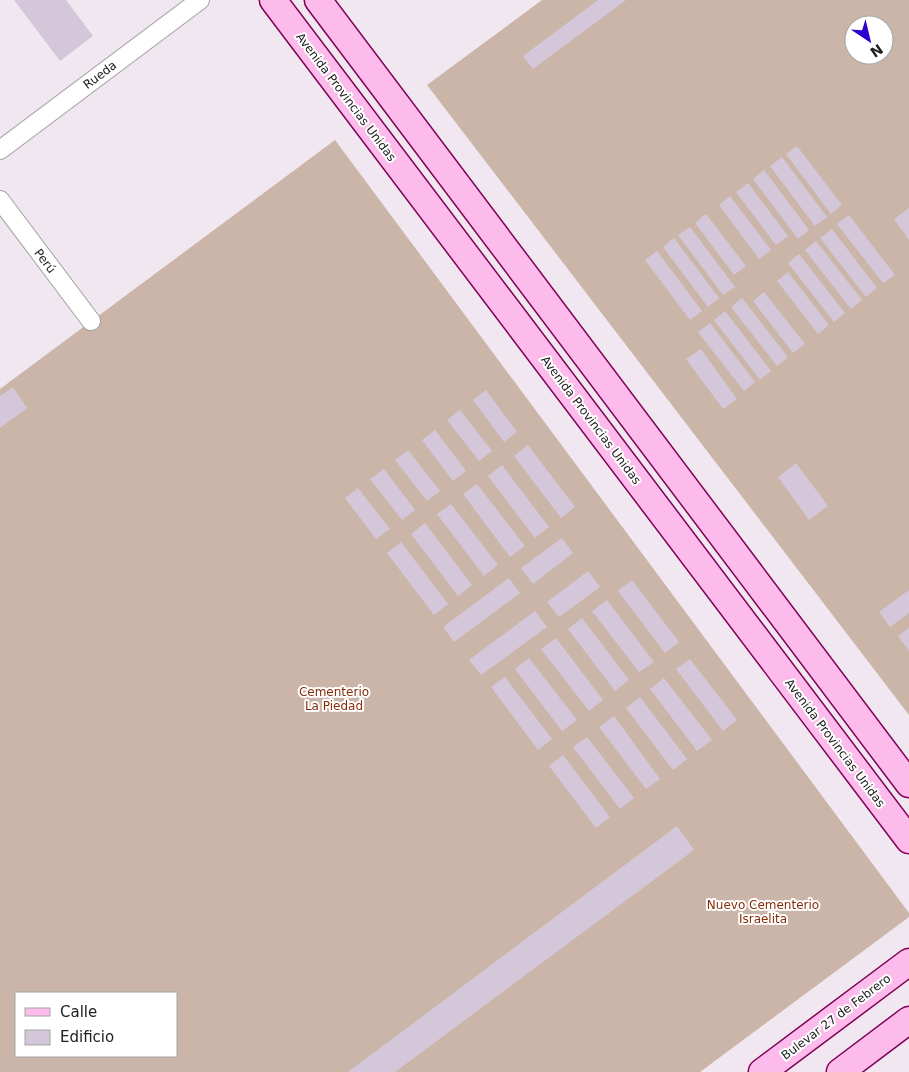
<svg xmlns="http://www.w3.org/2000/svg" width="909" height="1072" font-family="'DejaVu Sans',sans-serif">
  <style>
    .cemetery { fill: #cbb5a8; fill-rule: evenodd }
    .building { fill: #d3c7d9 }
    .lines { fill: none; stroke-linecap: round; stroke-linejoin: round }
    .minor-casing { stroke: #a2a2a2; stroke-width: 20 }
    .secondary-casing { stroke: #7f0156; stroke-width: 29 }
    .minor { stroke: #fff; stroke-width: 18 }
    .secondary { stroke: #fcbbeb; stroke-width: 26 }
    .labels { text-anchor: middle; stroke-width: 4; stroke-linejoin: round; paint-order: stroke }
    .street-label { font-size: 12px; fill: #212121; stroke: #fff }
    .park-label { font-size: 12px; fill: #862d08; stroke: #fff }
  </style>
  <rect width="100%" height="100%" fill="#f0e7f1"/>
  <!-- cemetery -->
  <path class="cemetery" d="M 542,0 L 909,0 L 909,715 L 427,85 ZM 854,25 L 884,25 L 884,55 L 854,55 Z
    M 335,140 L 909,913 L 909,917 L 700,1072 L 0,1072 L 0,389 ZM 16,993 L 176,993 L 176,1056 L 16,1056 Z"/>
  <!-- building -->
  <path class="building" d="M 14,0 L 66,0 L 93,36 L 60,61 Z
    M 598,0 L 626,0 L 533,69 L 523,56 Z
    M 797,146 L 842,205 L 831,214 L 786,154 Z
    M 782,157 L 827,217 L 815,226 L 770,166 Z
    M 764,170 L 809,230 L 798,239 L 753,179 Z
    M 748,183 L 788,236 L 776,245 L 736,192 Z
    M 730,196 L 771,250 L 759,259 L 719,205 Z
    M 909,208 L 909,240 L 894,219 Z
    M 706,214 L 746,266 L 734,275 L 695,223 Z
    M 849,215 L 895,275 L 883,283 L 837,224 Z
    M 690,227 L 735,287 L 723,295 L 678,235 Z
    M 832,229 L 877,288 L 866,297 L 820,238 Z
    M 674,238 L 719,298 L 708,307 L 663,247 Z
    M 816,241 L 862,300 L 851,309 L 805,250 Z
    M 657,251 L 702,311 L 690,320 L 645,260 Z
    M 799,254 L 845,313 L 834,322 L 788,263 Z
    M 788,272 L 829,325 L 818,334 L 777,281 Z
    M 764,292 L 805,344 L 793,353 L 753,301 Z
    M 742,298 L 788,357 L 777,366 L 731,307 Z
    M 725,311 L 771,371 L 760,380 L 714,320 Z
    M 710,323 L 755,382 L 744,391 L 698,332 Z
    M 701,349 L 737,399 L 723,409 L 686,359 Z
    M 13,387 L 27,408 L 0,428 L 0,396 Z
    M 486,390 L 517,432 L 504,442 L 473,400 Z
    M 460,410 L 492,451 L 479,461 L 447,420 Z
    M 435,430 L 466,471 L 453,481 L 422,440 Z
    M 528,445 L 575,507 L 561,518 L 514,456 Z
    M 408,450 L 440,491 L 427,501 L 395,460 Z
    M 796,463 L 828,506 L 809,520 L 778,477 Z
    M 502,465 L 549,527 L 535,538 L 488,476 Z
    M 384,469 L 415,510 L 402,520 L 370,479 Z
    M 477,484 L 525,546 L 510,557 L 463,494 Z
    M 358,488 L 390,529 L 376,539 L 345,498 Z
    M 451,504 L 498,565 L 484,576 L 437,514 Z
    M 425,523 L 472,585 L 458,596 L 411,534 Z
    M 562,538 L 573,553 L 533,584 L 521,568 Z
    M 401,542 L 448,604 L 434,615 L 387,553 Z
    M 588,571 L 600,587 L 559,617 L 547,602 Z
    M 509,578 L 520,593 L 454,642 L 443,627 Z
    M 632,580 L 679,642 L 665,653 L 618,591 Z
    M 909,590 L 909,613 L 890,627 L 879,612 Z
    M 607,600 L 654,662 L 639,672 L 592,611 Z
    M 535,611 L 547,627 L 481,675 L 469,660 Z
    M 582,618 L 629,680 L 615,691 L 568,629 Z
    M 909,628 L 909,651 L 898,636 Z
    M 556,638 L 603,700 L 589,711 L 541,649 Z
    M 529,658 L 577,720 L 562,731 L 515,669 Z
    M 690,659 L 737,720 L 723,731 L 676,669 Z
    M 505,677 L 552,739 L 538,750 L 491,687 Z
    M 664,678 L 712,740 L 697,751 L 650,689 Z
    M 640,697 L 687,759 L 673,770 L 626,708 Z
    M 614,716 L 660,779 L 646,789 L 599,727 Z
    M 587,737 L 634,798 L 620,809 L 573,747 Z
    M 563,755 L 610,817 L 596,828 L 549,766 Z
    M 677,826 L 694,850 L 395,1072 L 348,1072 Z"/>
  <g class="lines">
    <!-- minor casing -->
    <g class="minor-casing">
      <path id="minor" d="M 0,150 L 200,0
        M 0,200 L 91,321"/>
    </g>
    <!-- secondary casing -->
    <g class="secondary-casing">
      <path id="secondary" d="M 273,0 L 909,840
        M 318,0 L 909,784
        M 762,1072 L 909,962
        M 840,1072 L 909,1020"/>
    </g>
    <!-- minor -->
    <use href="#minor" class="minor"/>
    <!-- secondary -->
    <use href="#secondary" class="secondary"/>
  </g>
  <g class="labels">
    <!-- street labels -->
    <g class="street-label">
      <text transform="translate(100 75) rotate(-37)" y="4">Rueda</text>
      <text transform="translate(346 97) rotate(53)" y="4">Avenida Provincias Unidas</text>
      <text transform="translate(45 261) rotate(53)" y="4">Perú</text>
      <text transform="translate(591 420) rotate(53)" y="4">Avenida Provincias Unidas</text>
      <text transform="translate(835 743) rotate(53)" y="4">Avenida Provincias Unidas</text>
      <text transform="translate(836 1017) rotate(-37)" y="4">Bulevar 27 de Febrero</text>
    </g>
    <!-- park labels -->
    <g class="park-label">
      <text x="334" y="696">Cementerio<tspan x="334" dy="14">La Piedad</tspan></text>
      <text x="763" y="909">Nuevo Cementerio<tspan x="763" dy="14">Israelita</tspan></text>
    </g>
  </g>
  <!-- legend -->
  <rect x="15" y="992" width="162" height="65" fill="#ffffff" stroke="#a6a6a6"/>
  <rect x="25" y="1008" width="25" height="8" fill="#fcbbeb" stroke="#a6a6a6"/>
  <text x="60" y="1017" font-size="15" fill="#212121">Calle</text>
  <rect x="25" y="1030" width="25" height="15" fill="#d3c7d9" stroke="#a6a6a6"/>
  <text x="60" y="1042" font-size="15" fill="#212121">Edificio</text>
  <!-- north arrow -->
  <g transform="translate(869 40) rotate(145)"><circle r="24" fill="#ffffff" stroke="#a6a6a6"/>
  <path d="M0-4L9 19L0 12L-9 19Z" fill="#2d00d2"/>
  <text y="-8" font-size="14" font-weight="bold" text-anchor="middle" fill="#212121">N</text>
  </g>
</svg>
